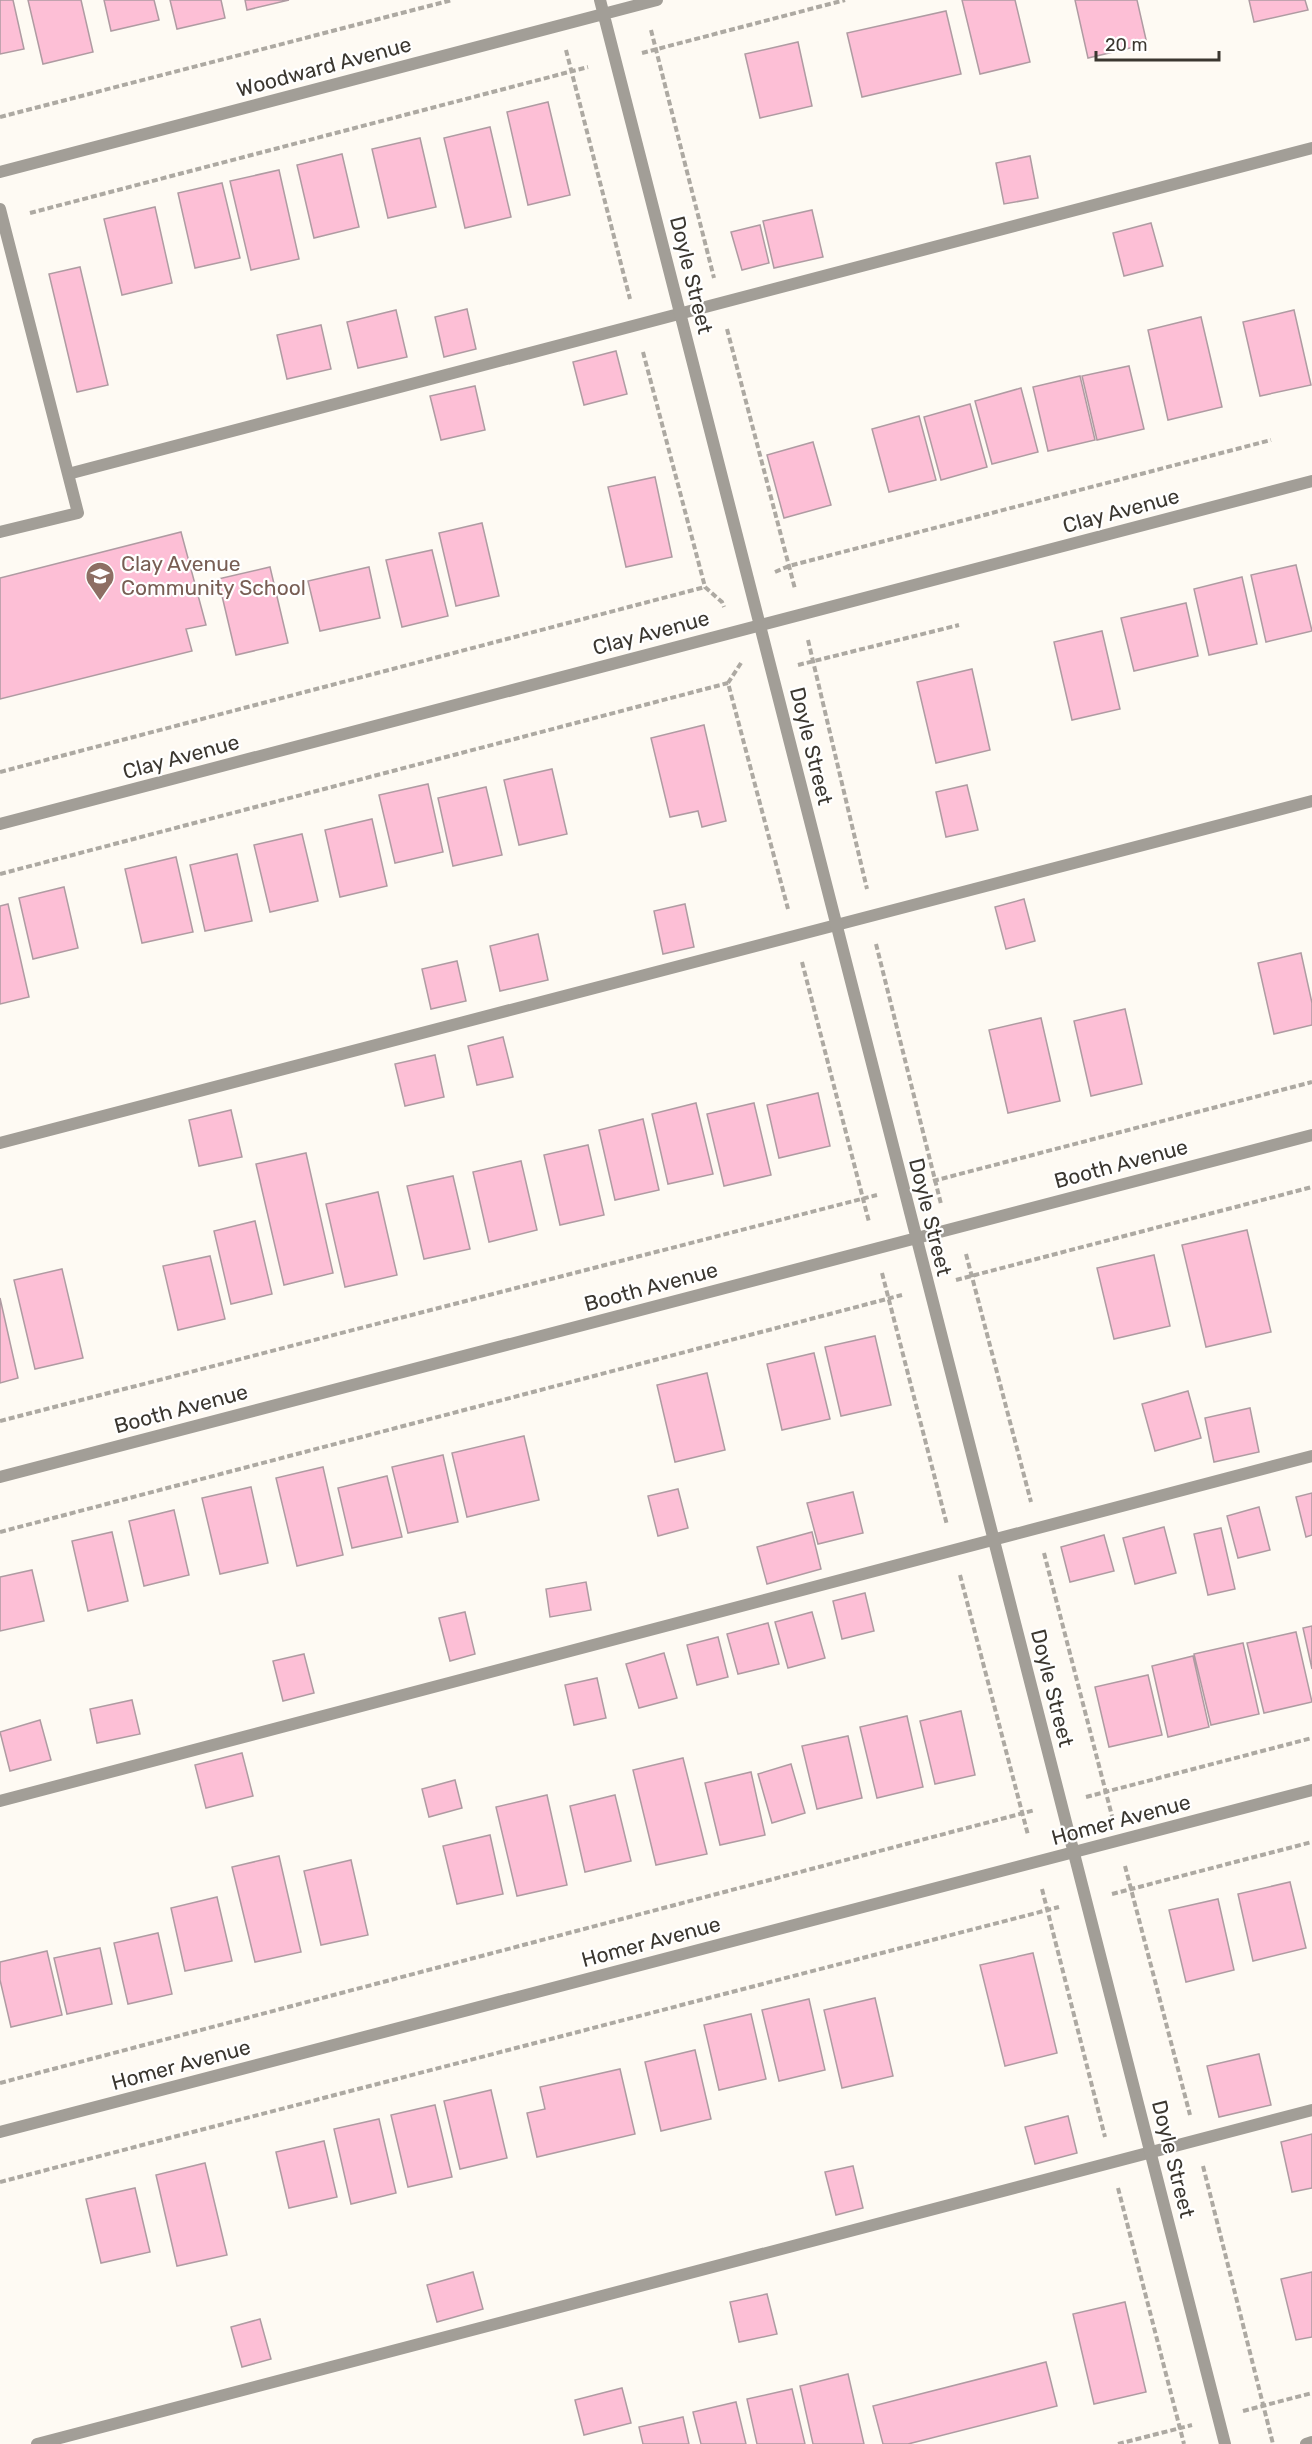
<svg xmlns="http://www.w3.org/2000/svg" width="1312" height="2444" font-family="Rubik,sans-serif">
  <style>
    .building { fill: #fdbfd6; stroke: #af9ba2; stroke-width: 1.5 }
    .lines { fill: none; stroke-linecap: round; stroke-linejoin: round }
    .path { stroke: #ada9a2; stroke-width: 4; stroke-dasharray: 6 3; stroke-linecap: butt }
    .service { stroke: #a29e97; stroke-width: 12 }
    .minor { stroke: #a29e97; stroke-width: 12 }
    .labels { text-anchor: middle; stroke-width: 4.5; stroke-linejoin: round; paint-order: stroke }
    .street-label { font-size: 21px; fill: #3b3730; stroke: #fff }
    .education-label { font-size: 21px; fill: #785e54; stroke: #fff; text-anchor: start }
  </style>
  <rect width="100%" height="100%" fill="#fefaf3"/>
  <!-- building -->
  <path class="building" d="M 0,0 L 13,0 L 24,49 L 0,54 Z
    M 28,0 L 81,0 L 93,52 L 43,64 Z
    M 104,0 L 154,0 L 159,20 L 111,31 Z
    M 170,0 L 221,0 L 225,18 L 177,29 Z
    M 245,0 L 289,0 L 247,10 Z
    M 962,0 L 1015,0 L 1030,62 L 980,74 Z
    M 1075,0 L 1137,0 L 1147,44 L 1088,58 Z
    M 1249,0 L 1305,0 L 1308,10 L 1254,22 Z
    M 946,11 L 961,74 L 862,97 L 847,33 Z
    M 798,42 L 812,106 L 760,118 L 745,54 Z
    M 548,102 L 570,195 L 528,205 L 507,112 Z
    M 490,127 L 511,217 L 465,228 L 444,138 Z
    M 420,138 L 436,207 L 388,218 L 372,149 Z
    M 342,154 L 359,227 L 314,238 L 297,165 Z
    M 1030,156 L 1038,198 L 1004,204 L 996,163 Z
    M 279,170 L 299,259 L 251,270 L 230,181 Z
    M 222,183 L 240,258 L 195,268 L 178,193 Z
    M 155,207 L 172,283 L 122,295 L 104,219 Z
    M 812,210 L 823,257 L 774,268 L 763,221 Z
    M 1151,223 L 1163,266 L 1124,276 L 1113,233 Z
    M 760,225 L 769,263 L 742,270 L 731,232 Z
    M 80,267 L 108,385 L 77,392 L 49,274 Z
    M 467,309 L 476,349 L 444,357 L 435,317 Z
    M 396,310 L 407,357 L 358,368 L 347,322 Z
    M 1294,310 L 1311,385 L 1260,396 L 1243,322 Z
    M 1201,317 L 1222,407 L 1168,420 L 1148,330 Z
    M 321,325 L 331,369 L 287,379 L 277,335 Z
    M 616,351 L 627,394 L 584,405 L 573,362 Z
    M 1129,366 L 1144,429 L 1097,440 L 1082,376 Z
    M 1080,376 L 1095,440 L 1048,451 L 1033,387 Z
    M 475,386 L 485,430 L 441,440 L 430,396 Z
    M 1021,388 L 1038,452 L 992,464 L 975,401 Z
    M 970,404 L 987,467 L 941,480 L 924,417 Z
    M 919,416 L 936,480 L 889,492 L 872,429 Z
    M 813,442 L 831,505 L 784,518 L 767,455 Z
    M 655,477 L 672,557 L 626,567 L 608,487 Z
    M 482,523 L 499,596 L 456,606 L 439,533 Z
    M 181,532 L 206,625 L 186,629 L 192,651 L 0,699 L 0,578 Z
    M 432,550 L 448,616 L 402,627 L 386,560 Z
    M 1296,565 L 1312,631 L 1266,642 L 1251,575 Z
    M 270,567 L 288,643 L 236,655 L 218,579 Z
    M 369,567 L 380,618 L 320,631 L 308,581 Z
    M 1242,577 L 1257,644 L 1209,655 L 1194,589 Z
    M 1186,603 L 1198,656 L 1134,671 L 1121,618 Z
    M 1102,631 L 1120,709 L 1072,720 L 1054,642 Z
    M 972,669 L 990,750 L 936,763 L 917,682 Z
    M 704,725 L 726,821 L 702,827 L 698,811 L 670,817 L 651,738 Z
    M 552,769 L 567,834 L 519,845 L 504,780 Z
    M 428,784 L 443,852 L 395,863 L 379,795 Z
    M 967,785 L 978,830 L 946,837 L 936,792 Z
    M 486,787 L 502,855 L 453,866 L 438,798 Z
    M 372,819 L 387,886 L 340,897 L 325,830 Z
    M 302,834 L 318,901 L 270,912 L 254,845 Z
    M 237,854 L 252,921 L 205,931 L 190,865 Z
    M 176,857 L 193,932 L 142,943 L 125,869 Z
    M 64,887 L 78,948 L 33,959 L 19,898 Z
    M 1024,899 L 1035,941 L 1006,949 L 995,907 Z
    M 8,904 L 29,997 L 0,1004 L 0,906 Z
    M 685,904 L 694,947 L 663,954 L 654,911 Z
    M 538,934 L 548,980 L 500,991 L 490,946 Z
    M 1301,953 L 1312,1003 L 1312,1025 L 1274,1034 L 1258,963 Z
    M 457,961 L 466,1001 L 431,1009 L 422,969 Z
    M 1125,1009 L 1142,1084 L 1091,1096 L 1074,1021 Z
    M 1041,1018 L 1060,1101 L 1008,1113 L 989,1030 Z
    M 503,1037 L 513,1077 L 477,1085 L 468,1046 Z
    M 435,1055 L 444,1097 L 405,1106 L 395,1064 Z
    M 818,1093 L 830,1146 L 779,1158 L 767,1105 Z
    M 696,1103 L 713,1174 L 668,1184 L 652,1114 Z
    M 754,1103 L 771,1175 L 724,1186 L 707,1114 Z
    M 231,1110 L 242,1157 L 199,1166 L 189,1120 Z
    M 643,1119 L 659,1190 L 615,1200 L 599,1130 Z
    M 588,1145 L 604,1215 L 560,1225 L 544,1155 Z
    M 306,1153 L 333,1273 L 284,1285 L 256,1164 Z
    M 521,1161 L 537,1230 L 489,1242 L 473,1172 Z
    M 453,1176 L 470,1249 L 424,1259 L 407,1186 Z
    M 378,1192 L 397,1275 L 345,1287 L 326,1204 Z
    M 255,1221 L 272,1294 L 231,1304 L 214,1231 Z
    M 1247,1230 L 1271,1332 L 1206,1347 L 1182,1245 Z
    M 1154,1255 L 1170,1326 L 1114,1339 L 1097,1268 Z
    M 210,1256 L 225,1319 L 178,1330 L 163,1266 Z
    M 62,1269 L 83,1358 L 35,1369 L 14,1280 Z
    M 0,1298 L 18,1378 L 0,1383 Z
    M 875,1336 L 891,1405 L 841,1416 L 825,1347 Z
    M 814,1353 L 830,1419 L 782,1430 L 767,1364 Z
    M 707,1373 L 725,1450 L 675,1462 L 657,1385 Z
    M 1188,1391 L 1201,1438 L 1155,1451 L 1142,1404 Z
    M 1250,1408 L 1259,1452 L 1214,1462 L 1205,1418 Z
    M 524,1436 L 539,1500 L 467,1517 L 452,1453 Z
    M 443,1455 L 458,1522 L 408,1533 L 392,1467 Z
    M 323,1467 L 343,1555 L 297,1566 L 276,1478 Z
    M 387,1476 L 402,1537 L 352,1548 L 338,1488 Z
    M 251,1487 L 268,1563 L 220,1574 L 202,1498 Z
    M 678,1489 L 688,1528 L 658,1536 L 648,1496 Z
    M 853,1492 L 863,1533 L 818,1544 L 807,1503 Z
    M 1312,1493 L 1312,1535 L 1306,1537 L 1296,1497 Z
    M 1259,1507 L 1270,1550 L 1238,1558 L 1227,1516 Z
    M 174,1510 L 189,1575 L 144,1586 L 129,1521 Z
    M 1164,1527 L 1176,1573 L 1135,1584 L 1123,1538 Z
    M 1221,1528 L 1235,1589 L 1208,1595 L 1194,1534 Z
    M 112,1532 L 128,1601 L 88,1611 L 72,1541 Z
    M 812,1532 L 821,1569 L 767,1584 L 757,1547 Z
    M 1104,1535 L 1114,1571 L 1070,1582 L 1061,1547 Z
    M 32,1570 L 44,1621 L 0,1631 L 0,1577 Z
    M 586,1582 L 591,1610 L 550,1617 L 546,1589 Z
    M 865,1593 L 874,1631 L 842,1639 L 833,1601 Z
    M 465,1612 L 475,1654 L 450,1661 L 439,1618 Z
    M 812,1612 L 825,1658 L 788,1668 L 775,1622 Z
    M 768,1623 L 779,1664 L 738,1674 L 727,1634 Z
    M 1312,1626 L 1312,1669 L 1303,1628 Z
    M 1296,1632 L 1312,1702 L 1264,1713 L 1247,1643 Z
    M 718,1637 L 728,1677 L 697,1685 L 687,1645 Z
    M 1243,1643 L 1259,1714 L 1211,1725 L 1194,1654 Z
    M 664,1653 L 677,1698 L 639,1708 L 626,1664 Z
    M 304,1654 L 314,1693 L 283,1701 L 273,1661 Z
    M 1193,1656 L 1209,1727 L 1168,1737 L 1152,1666 Z
    M 1148,1675 L 1162,1735 L 1109,1747 L 1095,1687 Z
    M 597,1678 L 606,1718 L 574,1725 L 565,1685 Z
    M 132,1700 L 140,1734 L 97,1743 L 90,1709 Z
    M 961,1711 L 975,1775 L 935,1784 L 920,1721 Z
    M 907,1716 L 923,1787 L 877,1798 L 860,1727 Z
    M 40,1720 L 51,1760 L 10,1771 L 0,1732 Z
    M 848,1736 L 862,1798 L 817,1809 L 802,1746 Z
    M 242,1753 L 253,1796 L 206,1808 L 195,1765 Z
    M 683,1758 L 707,1854 L 656,1865 L 633,1770 Z
    M 791,1764 L 805,1813 L 772,1823 L 758,1774 Z
    M 751,1772 L 765,1835 L 720,1845 L 705,1783 Z
    M 455,1780 L 462,1808 L 429,1817 L 422,1789 Z
    M 547,1795 L 567,1885 L 517,1896 L 496,1807 Z
    M 615,1795 L 631,1861 L 585,1872 L 570,1806 Z
    M 490,1835 L 503,1894 L 457,1904 L 443,1846 Z
    M 279,1856 L 301,1952 L 255,1962 L 232,1867 Z
    M 351,1860 L 368,1935 L 321,1945 L 304,1871 Z
    M 1290,1882 L 1306,1948 L 1253,1961 L 1238,1894 Z
    M 217,1897 L 232,1961 L 185,1971 L 171,1908 Z
    M 1218,1899 L 1234,1970 L 1186,1982 L 1169,1910 Z
    M 158,1933 L 172,1994 L 128,2004 L 114,1943 Z
    M 100,1948 L 112,2004 L 67,2014 L 54,1958 Z
    M 47,1951 L 62,2015 L 11,2027 L 0,1980 L 0,1962 Z
    M 1033,1953 L 1057,2053 L 1005,2066 L 980,1965 Z
    M 875,1998 L 893,2076 L 842,2088 L 824,2010 Z
    M 809,1999 L 825,2070 L 779,2081 L 762,2010 Z
    M 751,2014 L 766,2079 L 719,2090 L 704,2025 Z
    M 695,2050 L 711,2119 L 661,2131 L 645,2062 Z
    M 1259,2054 L 1271,2105 L 1219,2117 L 1207,2066 Z
    M 620,2069 L 635,2134 L 537,2157 L 527,2113 L 545,2109 L 540,2087 Z
    M 491,2090 L 507,2158 L 460,2169 L 444,2101 Z
    M 435,2105 L 452,2177 L 408,2187 L 391,2115 Z
    M 1068,2116 L 1077,2153 L 1035,2164 L 1025,2127 Z
    M 379,2119 L 396,2193 L 351,2204 L 334,2129 Z
    M 1312,2134 L 1312,2188 L 1292,2192 L 1281,2142 Z
    M 324,2141 L 337,2197 L 289,2208 L 276,2152 Z
    M 205,2163 L 227,2255 L 177,2266 L 156,2175 Z
    M 853,2166 L 863,2208 L 836,2215 L 825,2172 Z
    M 135,2188 L 150,2252 L 101,2263 L 86,2199 Z
    M 473,2272 L 483,2309 L 437,2322 L 427,2285 Z
    M 1312,2272 L 1312,2337 L 1296,2340 L 1281,2279 Z
    M 767,2294 L 777,2334 L 739,2342 L 730,2302 Z
    M 1125,2302 L 1146,2392 L 1094,2404 L 1073,2314 Z
    M 260,2319 L 271,2359 L 242,2367 L 231,2327 Z
    M 1046,2362 L 1057,2406 L 908,2444 L 883,2444 L 873,2406 Z
    M 848,2374 L 864,2444 L 813,2444 L 800,2386 Z
    M 622,2388 L 631,2423 L 584,2435 L 575,2400 Z
    M 792,2389 L 805,2444 L 757,2444 L 747,2399 Z
    M 736,2402 L 746,2444 L 701,2444 L 693,2412 Z
    M 683,2417 L 689,2444 L 643,2444 L 639,2427 Z"/>
  <g class="lines">
    <!-- path -->
    <path class="path" d="M 651,30 L 714,278
      M 566,50 L 630,299
      M 642,53 L 845,0
      M 0,117 L 452,0
      M 30,213 L 588,67
      M 727,329 L 795,589
      M 643,352 L 705,587 L 722,602 L 724,607
      M 775,572 L 789,566 L 1271,440
      M 808,640 L 867,889
      M 741,663 L 728,683 L 788,909
      M 798,665 L 959,625
      M 0,772 L 705,587
      M 0,874 L 728,683
      M 876,944 L 941,1204
      M 802,962 L 869,1222
      M 933,1181 L 1312,1082
      M 966,1254 L 1031,1502
      M 882,1273 L 947,1525
      M 956,1280 L 1312,1187
      M 0,1421 L 877,1195
      M 0,1532 L 902,1295
      M 1044,1553 L 1112,1816
      M 960,1575 L 1028,1835
      M 1086,1797 L 1312,1738
      M 1125,1866 L 1190,2115
      M 1042,1889 L 1105,2137
      M 1112,1894 L 1312,1842
      M 0,2083 L 1035,1810
      M 1203,2166 L 1273,2444
      M 0,2182 L 1059,1907
      M 1118,2188 L 1184,2444
      M 1243,2411 L 1312,2393
      M 1118,2444 L 1192,2425"/>
    <!-- service -->
    <path class="service" d="M 0,209 L 68,474 L 1312,148
      M 0,532 L 78,513 L 68,474
      M 0,1143 L 1312,801
      M 0,1801 L 1312,1456
      M 37,2444 L 1312,2110"/>
    <!-- minor -->
    <path class="minor" d="M 600,0 L 1225,2444
      M 0,172 L 657,0
      M 0,824 L 1312,481
      M 0,1477 L 1312,1135
      M 0,2132 L 1312,1790
      M 1306,2444 L 1312,2442"/>
  </g>
  <!-- icons -->
  <defs>
    <g id="school-pin" transform="scale(1.5)"><path d="M0 17L-7.5 6A9.5 9.5 0 1 1 7.5 6Z" fill="#8d6e63" stroke="#fff"/><path d="M0-5L7-2L0 1L-7-2ZM-4 1L0 2.5L4 1V4Q0 6-4 4Z" fill="#fff"/></g>
  </defs>
  <g fill-rule="evenodd">
    <use href="#school-pin" x="100" y="576"/>
  </g>
  <g class="labels">
    <!-- street labels -->
    <g class="street-label">
      <text transform="translate(324 67) rotate(-15)" y="7">Woodward Avenue</text>
      <text transform="translate(691 275) rotate(76)" y="7">Doyle Street</text>
      <text transform="translate(1121 511) rotate(-15)" y="7">Clay Avenue</text>
      <text transform="translate(651 633) rotate(-15)" y="7">Clay Avenue</text>
      <text transform="translate(811 746) rotate(76)" y="7">Doyle Street</text>
      <text transform="translate(181 757) rotate(-15)" y="7">Clay Avenue</text>
      <text transform="translate(1121 1164) rotate(-15)" y="7">Booth Avenue</text>
      <text transform="translate(930 1217) rotate(76)" y="7">Doyle Street</text>
      <text transform="translate(651 1287) rotate(-15)" y="7">Booth Avenue</text>
      <text transform="translate(181 1409) rotate(-15)" y="7">Booth Avenue</text>
      <text transform="translate(1052 1688) rotate(76)" y="7">Doyle Street</text>
      <text transform="translate(1121 1820) rotate(-15)" y="7">Homer Avenue</text>
      <text transform="translate(651 1942) rotate(-15)" y="7">Homer Avenue</text>
      <text transform="translate(181 2065) rotate(-15)" y="7">Homer Avenue</text>
      <text transform="translate(1173 2159) rotate(76)" y="7">Doyle Street</text>
    </g>
    <!-- education labels -->
    <g class="education-label">
      <text x="121" y="571">Clay Avenue<tspan x="121" dy="24">Community School</tspan></text>
    </g>
  </g>
  <!-- scale -->
  <path d="M1096 51v9h123v-9" fill="none" stroke="#3b3730" stroke-width="3"/>
  <text x="1105" y="51" font-size="18" fill="#3b3730" stroke="#ffffff" stroke-width="4.5" paint-order="stroke">20 m</text>
</svg>
